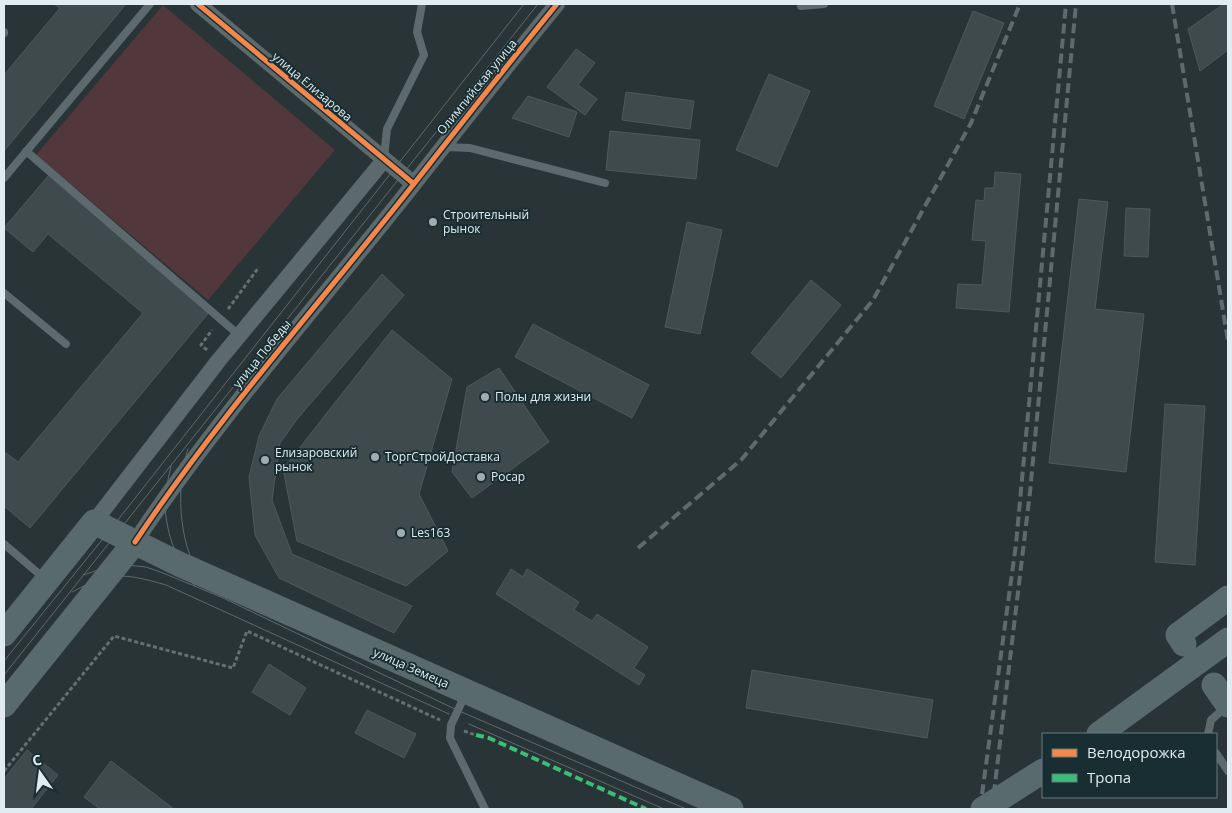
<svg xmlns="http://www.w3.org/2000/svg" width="1232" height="813" font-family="'Open Sans',sans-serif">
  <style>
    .green { fill: #52373c }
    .building { fill: #3f4a4c; stroke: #4f585a }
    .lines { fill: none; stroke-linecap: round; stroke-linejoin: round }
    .path { stroke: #647072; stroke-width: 3; stroke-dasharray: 4 2.5; stroke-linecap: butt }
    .lane { stroke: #5c6a6d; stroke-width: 8 }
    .street { stroke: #5c6a6d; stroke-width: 16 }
    .primary { stroke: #596a6d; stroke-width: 25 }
    .tram { stroke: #5f6a6c; stroke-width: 1 }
    .rail { stroke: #5f6a6c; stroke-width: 4; stroke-dasharray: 10 5; stroke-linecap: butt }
    .primary-bridge { stroke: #596a6d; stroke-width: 25 }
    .quiet { stroke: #3abd76; stroke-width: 4; stroke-dasharray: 8 4; stroke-linecap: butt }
    .cycleway-casing { stroke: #192e32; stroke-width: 8 }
    .cycleway { stroke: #f5874c; stroke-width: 5 }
    .poi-dot { fill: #a0acae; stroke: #192e32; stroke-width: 2 }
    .labels { text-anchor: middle; stroke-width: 4; stroke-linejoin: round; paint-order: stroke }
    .street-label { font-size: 12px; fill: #e0ecef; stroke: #192e32 }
    .poi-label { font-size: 12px; fill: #e0ecef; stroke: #192e32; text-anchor: start }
  </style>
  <rect width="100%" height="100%" fill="#293436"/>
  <!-- green -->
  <path class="green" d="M 163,5 L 335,150 L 208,300 L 36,155 Z"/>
  <!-- building -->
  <path class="building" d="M 54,4 L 126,4 L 4,151 L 4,75 L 60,8 Z
    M 1224,4 L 1228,4 L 1228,50 L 1200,71 L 1188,29 Z
    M 973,11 L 1004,23 L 964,119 L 934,106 Z
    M 576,49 L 595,63 L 578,85 L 597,99 L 585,115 L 547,87 Z
    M 769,74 L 810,91 L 777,167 L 736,150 Z
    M 626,92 L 694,101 L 690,129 L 622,120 Z
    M 528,96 L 577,112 L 569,137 L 512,118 Z
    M 610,131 L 700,140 L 696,179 L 606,170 Z
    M 995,172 L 1021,174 L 1009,312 L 956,308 L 958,284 L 982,285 L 986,241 L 972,240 L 976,200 L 984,201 L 985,188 L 994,188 Z
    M 49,175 L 211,310 L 30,528 L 4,506 L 4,456 L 6,453 L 18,462 L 143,313 L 48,234 L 33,252 L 4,228 Z
    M 1079,199 L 1108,202 L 1095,309 L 1144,314 L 1126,472 L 1049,463 Z
    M 1126,208 L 1150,209 L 1148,257 L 1124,256 Z
    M 687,222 L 722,230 L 700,334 L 665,327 Z
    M 382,274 L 404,295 L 298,418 L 280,443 L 272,500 L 292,554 L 412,606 L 394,633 L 279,578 L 255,535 L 249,477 L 259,436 L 277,399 Z
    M 811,280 L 841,305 L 781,378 L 751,353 Z
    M 533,324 L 649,385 L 632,418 L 515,357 Z
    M 392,330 L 452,379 L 419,494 L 448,551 L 406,586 L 297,541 L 283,469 Z
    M 499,368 L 549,442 L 472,498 L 452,472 L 467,387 Z
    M 1165,404 L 1205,406 L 1195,565 L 1155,562 Z
    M 511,569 L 523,577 L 527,569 L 579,602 L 574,610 L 592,621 L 597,614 L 648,647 L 634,668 L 645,675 L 639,685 L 496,594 Z
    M 269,664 L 306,688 L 290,715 L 252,692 Z
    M 752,670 L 933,700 L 927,738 L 746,708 Z
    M 367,710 L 416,734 L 404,758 L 355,733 Z
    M 27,750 L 58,775 L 31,809 L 4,809 L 4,779 Z
    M 111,761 L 174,809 L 100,809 L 84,797 Z"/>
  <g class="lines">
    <!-- path -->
    <path class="path" d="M 228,309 L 259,267
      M 207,350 L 201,345 L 212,330
      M 464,731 L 476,735
      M 4,771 L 114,636 L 233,668 L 247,631 L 440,720"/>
    <!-- lane -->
    <path class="lane" d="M 801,6 L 824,4
      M 4,32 L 4,33
      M 444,147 L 470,148 L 605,183
      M 26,151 L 240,336
      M 384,158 L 387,129 L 424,55 L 417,32 L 422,4
      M 4,178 L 150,4
      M 4,293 L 66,344
      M 4,544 L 45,579
      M 465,695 L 451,725 L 450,738 L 485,809
      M 1208,734 L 1211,720 L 1227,706
      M 1216,753 L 1228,771"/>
    <!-- street -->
    <path class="street" d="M 198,4 L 414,184
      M 94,522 L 219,360 L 384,160
      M 135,542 C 219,416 320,303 413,185 C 461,124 508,64 557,4"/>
    <!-- primary -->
    <path class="primary" d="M 4,634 L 94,522 L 179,564 L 731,809
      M 1184,644 L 1178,635 L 1228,598
      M 1214,685 L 1228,705
      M 4,705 L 135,542"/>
    <!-- tram -->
    <path class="tram" d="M 188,449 C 176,483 178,542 199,573 C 204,580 211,586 217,593
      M 171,466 C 169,476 166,487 165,497 C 164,529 176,561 195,586
      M 83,575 L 117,564 L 146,567 L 163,573 L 221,597 L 457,710 L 686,809
      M 72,592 C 111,571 124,573 166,585 L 449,714
      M 4,661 L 110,530 L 524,4
      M 4,675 L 538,4
      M 469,724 L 664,809"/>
    <!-- rail -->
    <path class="rail" d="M 1172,4 L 1228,341
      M 638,548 L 741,460 L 873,300 L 971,123 L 1020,4
      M 980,809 L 1016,544 L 1066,4
      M 992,809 L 1030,492 L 1076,4"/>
    <!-- primary-bridge -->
    <path class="primary-bridge" d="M 1099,734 L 1228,640
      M 983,809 L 1043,771"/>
    <!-- quiet -->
    <path class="quiet" d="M 476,735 L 489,738 L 646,809"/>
    <!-- cycleway casing -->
    <g class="cycleway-casing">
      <path id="cycleway" d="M 198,4 L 414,184
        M 135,542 C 219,416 320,303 413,185 C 461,124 508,64 557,4"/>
    </g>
    <!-- cycleway -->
    <use href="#cycleway" class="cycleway"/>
  </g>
  <!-- markers -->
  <g class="poi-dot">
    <circle cx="433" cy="222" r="5"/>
    <circle cx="485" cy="397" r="5"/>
    <circle cx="375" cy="457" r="5"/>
    <circle cx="265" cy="460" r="5"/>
    <circle cx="481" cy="477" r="5"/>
    <circle cx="401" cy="533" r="5"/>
  </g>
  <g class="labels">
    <!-- street labels -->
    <g class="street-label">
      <text transform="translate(312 87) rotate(40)" y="4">улица Елизарова</text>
      <text transform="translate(477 87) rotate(-51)" y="4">Олимпийская улица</text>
      <text transform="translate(262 354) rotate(-51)" y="4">улица Победы</text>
      <text transform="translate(411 668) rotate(24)" y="4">улица Земеца</text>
    </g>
    <!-- poi labels -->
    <g class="poi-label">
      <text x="443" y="219">Строительный<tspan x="443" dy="14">рынок</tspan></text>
      <text x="495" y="401">Полы для жизни</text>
      <text x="275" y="457">Елизаровский<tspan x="275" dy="14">рынок</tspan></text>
      <text x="385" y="461">ТоргСтройДоставка</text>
      <text x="491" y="481">Росар</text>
      <text x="411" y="537">Les163</text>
    </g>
  </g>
  <!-- border -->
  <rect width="1232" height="813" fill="none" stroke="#e0ecef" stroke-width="10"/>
  <!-- legend -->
  <rect x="1042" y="733" width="175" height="65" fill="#192e32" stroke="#697a7e"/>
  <rect x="1052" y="749" width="25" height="8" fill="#f5874c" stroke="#697a7e"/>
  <text x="1087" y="758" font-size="15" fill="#e0ecef">Велодорожка</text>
  <rect x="1052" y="774" width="25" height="8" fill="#3abd76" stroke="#697a7e"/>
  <text x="1087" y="783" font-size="15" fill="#e0ecef">Тропа</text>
  <!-- north arrow -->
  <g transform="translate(40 773) rotate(346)" stroke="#192e32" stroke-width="4" paint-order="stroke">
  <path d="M0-4L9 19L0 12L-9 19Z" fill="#e0ecef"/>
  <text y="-8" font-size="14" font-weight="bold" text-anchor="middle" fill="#e0ecef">С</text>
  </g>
</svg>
